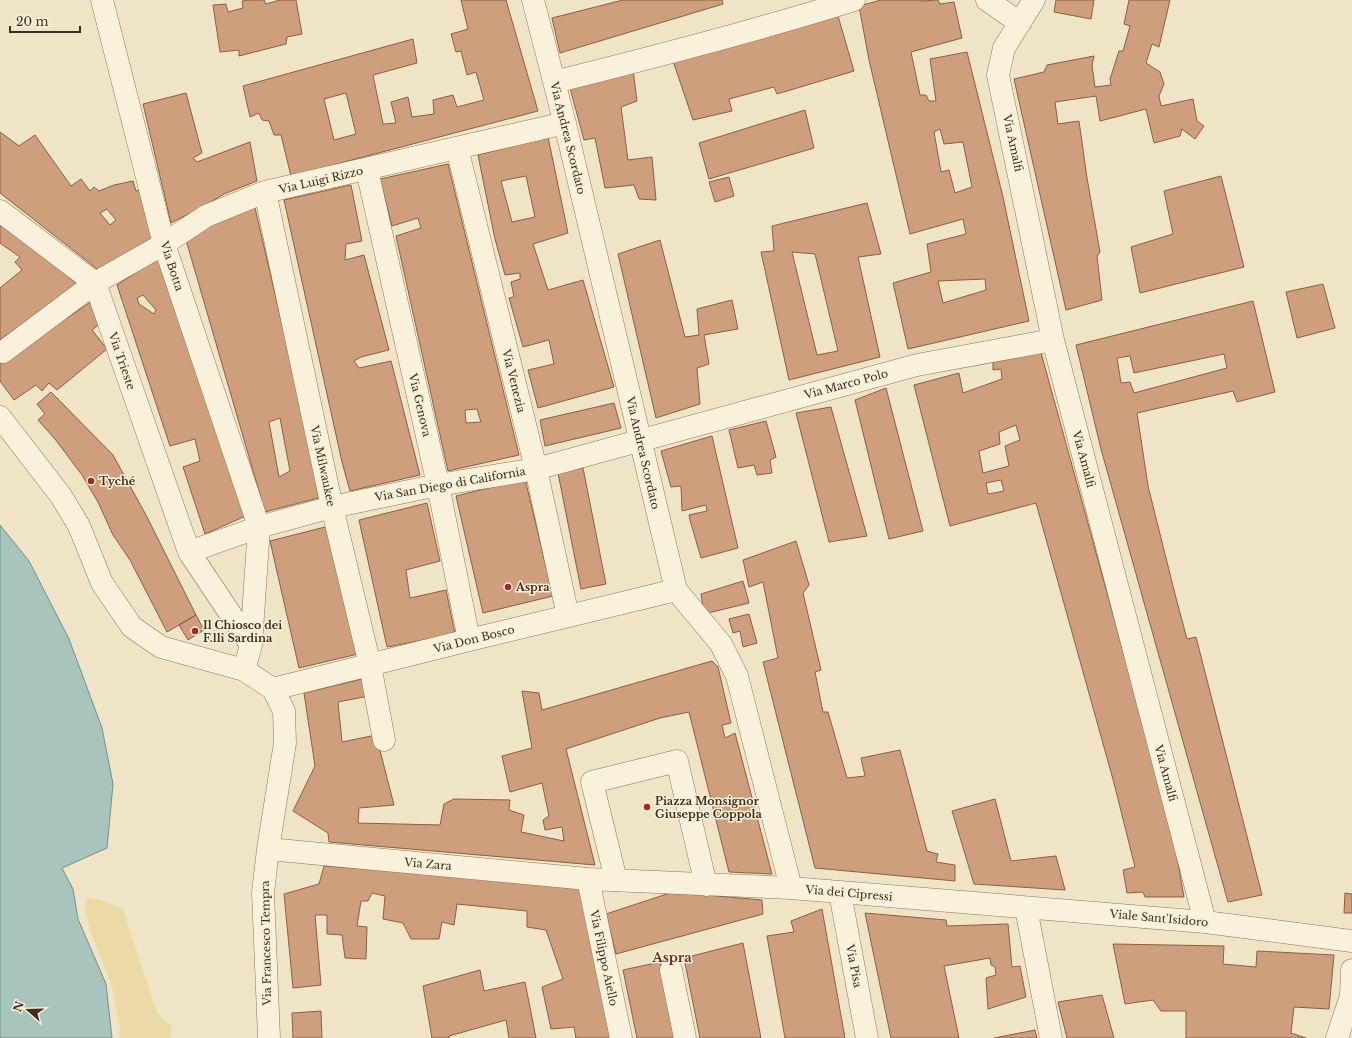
<svg xmlns="http://www.w3.org/2000/svg" width="1352" height="1038" font-family="'Libre Baskerville',serif">
  <style>
    .sand { fill: #ecd9a5 }
    .water { fill: #a9c4bc; stroke: #6f938a }
    .building { fill: #cf9f7d; stroke: #8d5f41; fill-rule: evenodd }
    .lines { fill: none; stroke-linecap: round; stroke-linejoin: round }
    .minor-casing { stroke: #8d765c; stroke-width: 23 }
    .minor { stroke: #faf1dc; stroke-width: 22 }
    .poi-dot { fill: #9e2a2b; stroke: #f7eed8; stroke-width: 1.5 }
    .labels { text-anchor: middle; stroke-width: 3; stroke-linejoin: round; paint-order: stroke }
    .street-label { font-size: 11px; fill: #3d2e20; stroke: #f7eed8 }
    .poi-label { font-size: 11px; font-weight: bold; fill: #3d2e20; stroke: #f7eed8; text-anchor: start }
    .quarter-label { font-size: 13px; font-weight: bold; fill: #6b2e1e; stroke: #f7eed8 }
  </style>
  <rect width="100%" height="100%" fill="#f0e4c8"/>
  <!-- sand -->
  <path class="sand" d="M 87,898 L 104,901 L 123,910 L 157,1013 L 172,1027 L 171,1038 L 119,1038 L 120,1029 L 112,987 L 91,933 L 85,910 Z"/>
  <!-- water -->
  <path class="water" d="M 0,525 L 29,561 L 69,639 L 102,728 L 113,784 L 107,848 L 62,868 L 73,889 L 78,919 L 106,984 L 112,1038 L 0,1038 Z"/>
  <!-- building -->
  <path class="building" d="M 249,0 L 264,0 L 266,4 L 280,0 L 296,0 L 302,34 L 287,37 L 286,44 L 239,56 L 239,50 L 220,52 L 213,5 L 226,4 L 228,12 L 243,8 L 242,1 Z
    M 461,0 L 506,0 L 538,111 L 291,176 L 281,135 L 274,135 L 269,121 L 262,120 L 259,113 L 250,117 L 243,86 L 413,39 L 417,63 L 373,75 L 383,124 L 396,123 L 391,102 L 408,97 L 412,117 L 434,114 L 433,100 L 453,95 L 457,107 L 484,100 L 476,72 L 467,75 L 461,51 L 456,52 L 451,34 L 468,29 ZM 346,93 L 356,134 L 334,140 L 324,99 Z
    M 623,0 L 722,0 L 723,4 L 560,53 L 552,18 Z
    M 881,0 L 921,0 L 921,1 L 938,0 L 940,4 L 954,2 L 962,38 L 911,52 L 920,95 L 926,95 L 929,101 L 936,101 L 930,59 L 967,52 L 1003,197 L 1029,321 L 908,349 L 893,283 L 931,272 L 927,244 L 966,234 L 963,219 L 910,234 L 869,60 L 859,6 ZM 940,129 L 944,144 L 963,142 L 972,187 L 955,193 L 949,170 L 941,172 L 934,132 ZM 985,279 L 986,290 L 943,303 L 938,281 Z
    M 1056,0 L 1094,0 L 1091,19 L 1054,12 Z
    M 1129,0 L 1170,0 L 1159,47 L 1152,44 L 1146,63 L 1160,72 L 1164,84 L 1159,96 L 1161,106 L 1193,99 L 1197,121 L 1204,126 L 1195,139 L 1182,129 L 1180,136 L 1154,143 L 1146,109 L 1100,121 L 1096,96 L 1055,102 L 1058,124 L 1079,121 L 1087,178 L 1100,252 L 1097,256 L 1102,300 L 1066,310 L 1014,79 L 1044,72 L 1047,65 L 1094,56 L 1092,65 L 1095,87 L 1111,85 L 1110,79 L 1119,51 L 1123,51 L 1130,26 L 1124,24 Z
    M 838,16 L 854,71 L 777,94 L 774,87 L 729,99 L 732,111 L 693,120 L 673,61 Z
    M 633,70 L 637,101 L 621,107 L 628,160 L 652,157 L 656,200 L 639,199 L 634,185 L 605,188 L 595,138 L 584,140 L 570,88 Z
    M 186,93 L 202,153 L 193,158 L 197,162 L 250,142 L 257,181 L 224,194 L 204,206 L 171,223 L 143,104 Z
    M 805,110 L 814,148 L 709,179 L 699,143 Z
    M 0,132 L 19,146 L 35,135 L 71,186 L 81,179 L 90,191 L 94,187 L 99,191 L 114,185 L 133,181 L 136,191 L 144,188 L 159,234 L 101,272 L 0,193 ZM 107,209 L 116,220 L 110,225 L 100,213 Z
    M 548,137 L 568,233 L 533,244 L 548,290 L 583,280 L 614,387 L 538,408 L 528,370 L 554,364 L 549,340 L 523,347 L 509,298 L 514,297 L 511,282 L 520,279 L 520,273 L 505,275 L 495,239 L 478,155 ZM 526,176 L 535,217 L 512,222 L 501,181 Z
    M 448,164 L 519,455 L 448,471 L 396,236 L 421,228 L 418,218 L 392,226 L 380,179 ZM 477,409 L 481,422 L 466,423 L 465,410 Z
    M 1221,176 L 1244,267 L 1140,293 L 1131,247 L 1173,234 L 1164,191 Z
    M 729,177 L 734,196 L 715,202 L 709,182 Z
    M 351,185 L 362,241 L 346,244 L 345,260 L 364,255 L 389,350 L 361,357 L 354,361 L 359,368 L 391,361 L 420,475 L 350,491 L 342,462 L 284,200 Z
    M 867,203 L 881,254 L 858,257 L 880,357 L 789,380 L 761,252 L 774,251 L 772,226 ZM 792,252 L 815,254 L 838,351 L 817,355 Z
    M 255,208 L 322,497 L 265,512 L 186,240 L 203,225 ZM 280,418 L 290,471 L 279,477 L 269,422 Z
    M 0,218 L 77,284 L 0,340 L 0,288 L 22,270 L 15,262 L 20,257 L 0,243 Z
    M 660,240 L 685,337 L 699,335 L 697,309 L 732,300 L 738,329 L 704,335 L 709,364 L 697,368 L 700,404 L 656,418 L 618,254 Z
    M 164,254 L 248,515 L 205,534 L 183,467 L 200,461 L 195,439 L 170,446 L 117,285 ZM 143,295 L 156,310 L 154,314 L 139,304 L 137,298 Z
    M 1323,284 L 1335,328 L 1297,338 L 1286,292 Z
    M 1253,301 L 1275,392 L 1237,402 L 1233,391 L 1137,413 L 1148,486 L 1176,598 L 1187,639 L 1196,637 L 1262,895 L 1228,902 L 1101,449 L 1076,345 ZM 1224,354 L 1227,368 L 1134,393 L 1130,382 L 1121,383 L 1117,358 L 1130,356 L 1134,373 Z
    M 91,302 L 103,321 L 92,330 L 107,349 L 57,390 L 49,383 L 42,391 L 36,385 L 14,400 L 0,381 L 0,363 Z
    M 1040,349 L 1172,829 L 1184,897 L 1145,897 L 1143,892 L 1127,893 L 1123,870 L 1135,867 L 1114,783 L 1036,503 L 950,526 L 914,385 L 959,373 L 963,393 L 1002,379 L 1001,369 L 993,370 L 993,362 ZM 1016,425 L 1020,440 L 1005,446 L 1009,466 L 983,473 L 979,451 L 1000,444 L 999,432 ZM 1001,480 L 1004,491 L 988,494 L 986,483 Z
    M 886,388 L 923,531 L 889,539 L 855,400 Z
    M 51,392 L 113,455 L 146,515 L 196,615 L 167,632 L 130,560 L 113,535 L 98,502 L 82,475 L 55,439 L 38,420 L 45,414 L 37,404 Z
    M 614,403 L 621,428 L 545,446 L 540,420 Z
    M 831,407 L 867,536 L 829,542 L 796,413 Z
    M 766,421 L 776,457 L 770,460 L 772,473 L 757,475 L 754,465 L 738,468 L 729,430 Z
    M 712,436 L 738,548 L 701,558 L 690,520 L 689,515 L 707,511 L 706,505 L 682,511 L 681,486 L 671,487 L 661,451 Z
    M 583,468 L 606,584 L 581,589 L 558,473 Z
    M 525,479 L 553,596 L 483,613 L 456,496 Z
    M 427,503 L 440,561 L 406,570 L 410,598 L 446,590 L 455,634 L 387,647 L 359,520 Z
    M 329,526 L 358,654 L 299,668 L 270,541 Z
    M 796,541 L 809,585 L 803,593 L 821,670 L 815,672 L 823,712 L 828,712 L 847,778 L 865,776 L 861,758 L 900,750 L 927,851 L 938,854 L 936,862 L 955,865 L 955,881 L 815,868 L 763,662 L 778,658 L 763,582 L 749,587 L 743,560 Z
    M 743,581 L 749,603 L 704,614 L 701,594 Z
    M 749,614 L 757,643 L 743,647 L 740,631 L 733,633 L 729,619 Z
    M 196,615 L 204,630 L 188,640 L 179,625 Z
    M 712,661 L 718,667 L 731,723 L 722,725 L 725,738 L 735,733 L 772,874 L 729,872 L 689,712 L 660,718 L 566,749 L 595,865 L 329,842 L 328,833 L 293,811 L 315,766 L 304,693 L 362,679 L 369,696 L 338,702 L 342,742 L 376,735 L 394,805 L 359,808 L 358,823 L 440,825 L 444,804 L 454,799 L 510,800 L 509,810 L 524,815 L 521,832 L 564,841 L 562,827 L 545,830 L 543,820 L 549,816 L 542,783 L 510,792 L 502,756 L 532,748 L 522,691 L 539,693 L 542,710 Z
    M 995,799 L 1011,861 L 1056,856 L 1065,890 L 974,884 L 952,811 Z
    M 324,866 L 580,884 L 612,1038 L 576,1038 L 574,1027 L 551,1029 L 542,987 L 563,979 L 546,930 L 527,927 L 527,911 L 457,904 L 454,925 L 442,922 L 439,939 L 411,939 L 403,923 L 383,919 L 385,896 L 372,893 L 368,901 L 361,901 L 357,926 L 367,927 L 366,959 L 345,958 L 342,935 L 327,934 L 327,915 L 315,915 L 321,985 L 293,988 L 284,894 L 319,884 Z
    M 673,892 L 762,900 L 763,914 L 616,954 L 606,914 Z
    M 1345,893 L 1352,894 L 1352,913 L 1344,913 Z
    M 822,909 L 845,1038 L 785,1038 L 767,936 L 794,932 L 791,921 Z
    M 865,913 L 946,920 L 947,926 L 1008,924 L 1012,967 L 1020,966 L 1026,997 L 988,1009 L 986,978 L 996,975 L 995,967 L 991,965 L 990,958 L 944,966 L 959,1038 L 891,1038 Z
    M 743,943 L 761,1038 L 700,1038 L 684,958 Z
    M 1113,944 L 1224,946 L 1223,964 L 1256,967 L 1257,951 L 1334,955 L 1329,1009 L 1294,1007 L 1291,1033 L 1306,1038 L 1186,1038 L 1186,1011 L 1161,1011 L 1153,1000 L 1125,1004 Z
    M 660,962 L 677,1038 L 637,1038 L 623,970 Z
    M 480,970 L 484,991 L 525,982 L 536,1038 L 509,1038 L 506,1020 L 449,1036 L 449,1038 L 432,1038 L 423,986 Z
    M 1102,995 L 1114,1038 L 1067,1038 L 1058,1002 Z
    M 321,1011 L 322,1038 L 293,1038 L 292,1013 Z
    M 1035,1030 L 1037,1038 L 994,1038 Z"/>
  <g class="lines">
    <!-- minor casing -->
    <g class="minor-casing">
      <path id="minor" d="M 102,0 L 164,244 L 259,527 L 251,645 L 244,670
        M 533,0 L 566,128 L 676,590 L 721,644 L 737,676 L 791,888
        M 987,0 L 1020,23
        M 1034,0 L 1004,48 L 998,75 L 1053,340 L 1205,922
        M 554,82 C 655,57 755,31 854,0
        M 457,148 L 536,469 L 568,616
        M 367,170 L 438,485 L 469,640
        M 265,192 L 332,507 L 370,665 L 384,740
        M 0,211 L 95,283 L 189,552 L 251,645
        M 3,352 L 95,283 L 164,244 L 206,216 L 265,192 L 565,123
        M 0,417 L 61,496 L 79,526 L 102,583 L 132,627 L 161,647 L 244,670 L 273,689 L 284,711 L 285,743 L 268,849 L 263,893 L 269,1038
        M 189,552 L 259,527 L 332,507 L 438,485 L 536,469 L 917,365 L 1053,340
        M 273,689 L 469,640 L 676,590
        M 268,849 L 588,879 L 791,888 L 1205,922 L 1352,941
        M 588,879 L 621,1038
        M 616,880 L 592,782 L 677,761 L 706,885
        M 840,893 L 867,1038
        M 1026,908 L 1051,1038
        M 671,970 L 685,1038
        M 1337,1038 L 1351,996 L 1352,970"/>
    </g>
    <!-- minor -->
    <use href="#minor" class="minor"/>
  </g>
  <!-- markers -->
  <g class="poi-dot">
    <circle cx="91" cy="481" r="4"/>
    <circle cx="508" cy="587" r="4"/>
    <circle cx="195" cy="631" r="4"/>
    <circle cx="647" cy="807" r="4"/>
  </g>
  <g class="labels">
    <!-- street labels -->
    <g class="street-label">
      <text transform="translate(568 138) rotate(76)" y="4">Via Andrea Scordato</text>
      <text transform="translate(1013 143) rotate(78)" y="4">Via Amalfi</text>
      <text transform="translate(321 180) rotate(-13)" y="4">Via Luigi Rizzo</text>
      <text transform="translate(172 266) rotate(72)" y="4">Via Botta</text>
      <text transform="translate(122 361) rotate(71)" y="4">Via Trieste</text>
      <text transform="translate(514 381) rotate(76)" y="4">Via Venezia</text>
      <text transform="translate(846 384) rotate(-15)" y="4">Via Marco Polo</text>
      <text transform="translate(420 405) rotate(77)" y="4">Via Genova</text>
      <text transform="translate(643 453) rotate(77)" y="4">Via Andrea Scordato</text>
      <text transform="translate(1084 459) rotate(75)" y="4">Via Amalfi</text>
      <text transform="translate(323 466) rotate(78)" y="4">Via Milwaukee</text>
      <text transform="translate(450 484) rotate(-10)" y="4">Via San Diego di California</text>
      <text transform="translate(474 639) rotate(-14)" y="4">Via Don Bosco</text>
      <text transform="translate(1166 773) rotate(75)" y="4">Via Amalfi</text>
      <text transform="translate(428 864) rotate(5)" y="4">Via Zara</text>
      <text transform="translate(849 893) rotate(5)" y="4">Via dei Cipressi</text>
      <text transform="translate(1159 918) rotate(5)" y="4">Viale Sant'Isidoro</text>
      <text transform="translate(266 943) rotate(-91)" y="4">Via Francesco Tempra</text>
      <text transform="translate(604 958) rotate(78)" y="4">Via Filippo Aiello</text>
      <text transform="translate(854 966) rotate(79)" y="4">Via Pisa</text>
    </g>
    <!-- poi labels -->
    <g class="poi-label">
      <text x="99" y="485">Tyché</text>
      <text x="516" y="591">Aspra</text>
      <text x="203" y="629">Il Chiosco dei<tspan x="203" dy="13">F.lli Sardina</tspan></text>
      <text x="655" y="805">Piazza Monsignor<tspan x="655" dy="13">Giuseppe Coppola</tspan></text>
    </g>
    <!-- quarter labels -->
    <g class="quarter-label">
      <text x="672" y="962">Aspra</text>
    </g>
  </g>
  <!-- north arrow -->
  <g transform="translate(28 1010) rotate(290)" stroke="#f7eed8" stroke-width="3" paint-order="stroke">
  <path d="M0-3L7 15L0 10L-7 15Z" fill="#3d2e20"/>
  <text y="-6" font-size="11" font-weight="bold" text-anchor="middle" fill="#3d2e20">N</text>
  </g>
  <!-- scale -->
  <path d="M10 26v6h70v-6" fill="none" stroke="#3d2e20" stroke-width="2"/>
  <text x="16" y="26" font-size="12" fill="#3d2e20" stroke="#f7eed8" stroke-width="3" paint-order="stroke">20 m</text>
</svg>
